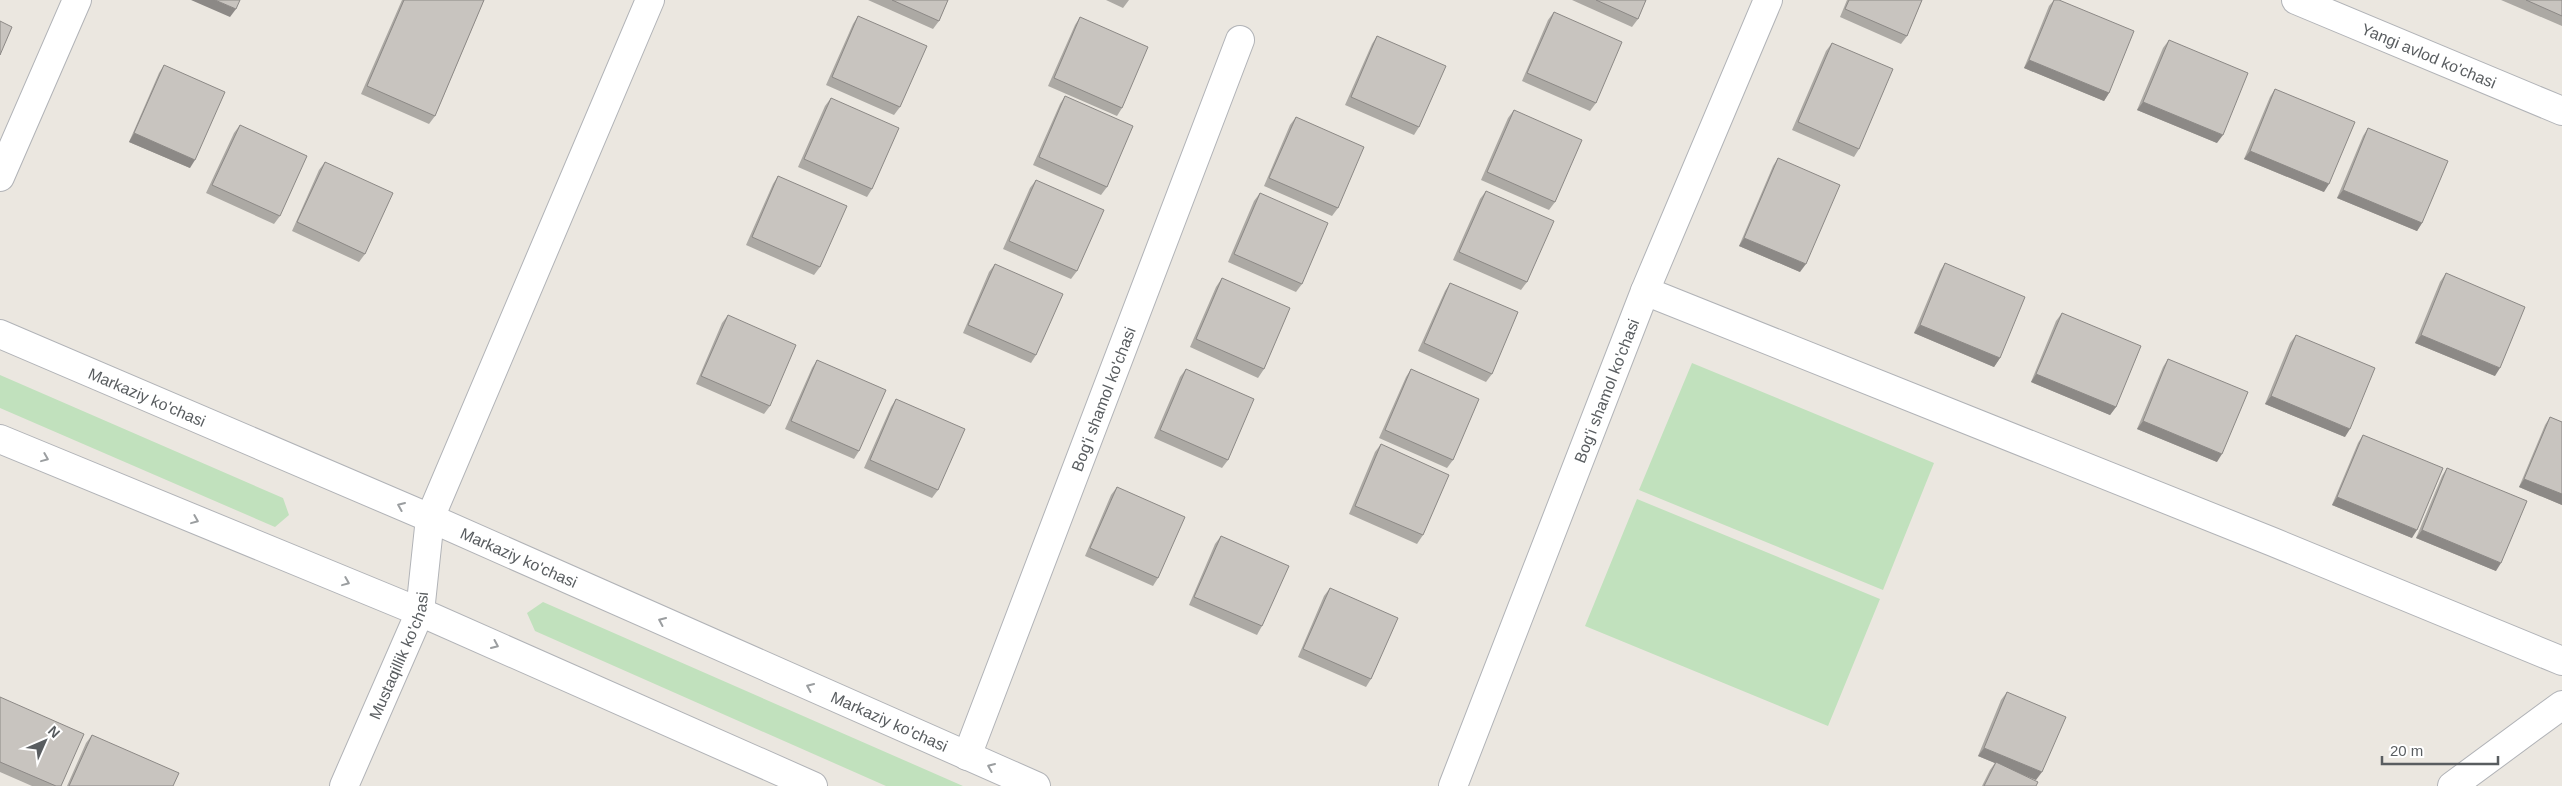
<svg xmlns="http://www.w3.org/2000/svg" width="2562" height="786" font-family="Arial,sans-serif">
  <style>
    .green { fill: #c1e1bd }
    .lines { fill: none; stroke-linecap: round; stroke-linejoin: round }
    .minor-casing { stroke: #b1b3b7; stroke-width: 30 }
    .minor { stroke: #fff; stroke-width: 28 }
    .wall { fill: #aca9a4 }
    .shaded-wall { fill: #8c8986 }
    .building { fill: #c8c4bf; stroke: #8c8986 }
    .oneway { stroke: #9b9ea0 }
    .labels { text-anchor: middle; stroke-width: 4.5; stroke-linejoin: round; paint-order: stroke }
    .street-label { font-size: 16px; fill: #595d60; stroke: #fff }
  </style>
  <rect width="100%" height="100%" fill="#ebe7e0"/>
  <!-- green -->
  <path class="green" d="M 1692,363 L 1934,463 L 1883,590 L 1639,490 Z
    M 0,375 L 283,498 L 289,515 L 275,527 L 0,408 Z
    M 1637,499 L 1880,599 L 1828,726 L 1585,626 Z
    M 543,602 L 963,786 L 886,786 L 535,631 L 527,613 Z"/>
  <g class="lines">
    <!-- minor casing -->
    <g class="minor-casing">
      <g id="minor">
        <path id="s1" d="M 2296,0 L 2562,111"/>
        <path d="M 0,177 L 77,0"/>
        <path d="M 1645,291 L 2273,542 L 2562,661"/>
        <path id="s2" d="M 0,334 L 430,518 L 1036,786"/>
        <path d="M 0,439 L 420,612 L 813,786"/>
        <path id="s3" d="M 967,756 L 1240,40"/>
        <path id="s4" d="M 344,786 L 420,612 L 430,518 L 650,0"/>
        <path id="s5" d="M 1453,786 L 1645,291 L 1768,0"/>
        <path d="M 2452,786 L 2562,705"/>
      </g>
    </g>
    <!-- minor -->
    <use href="#minor" class="minor"/>
  </g>
  <!-- wall -->
  <path class="wall" d="M 402,0 L 484,0 L 435,116 L 429,124 L 361,94 Z
    M 868,0 L 948,0 L 939,21 L 933,29 Z
    M 1106,0 L 1129,0 L 1123,8 Z
    M 1572,0 L 1646,0 L 1638,19 L 1632,27 Z
    M 1847,0 L 1922,0 L 1907,36 L 1901,44 L 1840,17 Z
    M 2054,0 L 2059,0 L 2109,93 L 2104,101 L 2024,68 L 2049,6 Z
    M 2501,0 L 2562,0 L 2562,26 Z
    M 1554,12 L 1596,103 L 1590,111 L 1522,81 L 1548,20 Z
    M 858,16 L 900,107 L 894,115 L 826,85 L 853,24 Z
    M 1080,17 L 1122,108 L 1117,116 L 1048,86 L 1075,25 Z
    M 1377,36 L 1419,127 L 1414,135 L 1345,105 L 1372,44 Z
    M 2169,40 L 2217,143 L 2137,110 L 2163,48 Z
    M 1832,43 L 1859,149 L 1854,157 L 1792,130 L 1826,51 Z
    M 164,65 L 190,168 L 129,142 L 159,73 Z
    M 2275,89 L 2324,192 L 2244,159 L 2270,97 Z
    M 1065,96 L 1107,187 L 1101,195 L 1033,165 L 1060,104 Z
    M 831,98 L 872,189 L 867,197 L 798,167 L 825,106 Z
    M 1514,110 L 1555,202 L 1549,210 L 1481,180 L 1508,118 Z
    M 1296,117 L 1338,208 L 1332,216 L 1264,186 L 1290,125 Z
    M 240,125 L 280,216 L 274,224 L 206,193 L 234,133 Z
    M 2368,128 L 2422,223 L 2417,231 L 2337,198 L 2363,136 Z
    M 1778,158 L 1800,272 L 1739,246 L 1773,166 Z
    M 325,162 L 365,254 L 359,262 L 292,231 L 319,170 Z
    M 778,176 L 820,267 L 814,275 L 746,245 L 773,184 Z
    M 1036,180 L 1077,271 L 1071,279 L 1003,249 L 1030,188 Z
    M 1486,191 L 1527,282 L 1521,290 L 1453,260 L 1480,199 Z
    M 1260,193 L 1302,284 L 1296,292 L 1228,262 L 1254,201 Z
    M 1945,263 L 2000,358 L 1994,367 L 1914,333 L 1940,271 Z
    M 995,264 L 1036,355 L 1031,363 L 963,333 L 989,272 Z
    M 2446,273 L 2495,376 L 2415,343 L 2440,282 Z
    M 1222,278 L 1264,369 L 1258,378 L 1190,347 L 1216,287 Z
    M 1450,283 L 1492,374 L 1486,382 L 1418,351 L 1445,291 Z
    M 2062,313 L 2116,407 L 2110,415 L 2031,382 L 2056,321 Z
    M 728,315 L 770,406 L 764,414 L 696,384 L 722,323 Z
    M 2296,335 L 2345,437 L 2265,404 L 2290,343 Z
    M 2168,359 L 2217,462 L 2137,429 L 2163,367 Z
    M 817,360 L 859,451 L 854,459 L 785,429 L 812,368 Z
    M 1186,369 L 1228,460 L 1222,468 L 1154,438 L 1180,377 Z
    M 1411,369 L 1453,460 L 1447,468 L 1379,438 L 1406,377 Z
    M 896,399 L 938,490 L 932,498 L 864,468 L 891,407 Z
    M 2550,417 L 2562,422 L 2562,505 L 2519,487 L 2545,425 Z
    M 2363,435 L 2412,538 L 2332,505 L 2358,443 Z
    M 1381,444 L 1423,535 L 1417,544 L 1349,514 L 1375,452 Z
    M 2447,468 L 2496,571 L 2416,538 L 2442,476 Z
    M 1117,487 L 1158,578 L 1153,586 L 1085,556 L 1111,495 Z
    M 1221,536 L 1262,626 L 1257,635 L 1189,605 L 1215,544 Z
    M 1330,588 L 1371,679 L 1366,687 L 1298,657 L 1324,596 Z
    M 2007,692 L 2036,780 L 2011,770 L 2036,786 L 1982,786 L 1990,770 L 1995,763 L 1978,756 L 2001,700 Z
    M 0,697 L 61,786 L 32,786 L 0,772 Z
    M 92,735 L 173,786 L 67,786 L 86,743 Z"/>
  <!-- shaded-wall -->
  <path class="shaded-wall" d="M 191,0 L 215,0 L 236,9 L 230,17 Z
    M 2029,60 L 2109,93 L 2104,101 L 2024,68 Z
    M 2143,102 L 2223,135 L 2217,143 L 2137,110 Z
    M 134,133 L 195,160 L 190,168 L 129,142 Z
    M 2250,151 L 2329,184 L 2324,192 L 2244,159 Z
    M 2343,190 L 2422,223 L 2417,231 L 2337,198 Z
    M 1744,238 L 1806,264 L 1800,272 L 1739,246 Z
    M 1920,325 L 2000,358 L 1994,367 L 1914,333 Z
    M 2421,335 L 2500,368 L 2495,376 L 2415,343 Z
    M 2036,374 L 2116,407 L 2110,415 L 2031,382 Z
    M 2271,396 L 2350,429 L 2345,437 L 2265,404 Z
    M 2143,421 L 2222,454 L 2217,462 L 2137,429 Z
    M 2524,479 L 2562,494 L 2562,505 L 2519,487 Z
    M 2337,497 L 2417,530 L 2412,538 L 2332,505 Z
    M 2422,530 L 2501,563 L 2496,571 L 2416,538 Z
    M 1984,748 L 2042,772 L 2036,780 L 1978,756 Z"/>
  <!-- building -->
  <path class="building" d="M 215,0 L 240,0 L 236,9 Z
    M 404,0 L 484,0 L 435,116 L 367,86 Z
    M 892,0 L 948,0 L 939,21 Z
    M 1596,0 L 1646,0 L 1638,19 Z
    M 1849,0 L 1922,0 L 1907,36 L 1845,9 Z
    M 2054,0 L 2059,0 L 2134,31 L 2109,93 L 2029,60 Z
    M 2526,0 L 2562,0 L 2562,16 Z
    M 1554,12 L 1622,42 L 1596,103 L 1527,73 Z
    M 858,16 L 927,46 L 900,107 L 832,77 Z
    M 1080,17 L 1148,47 L 1122,108 L 1054,78 Z
    M 0,21 L 12,27 L 0,55 Z
    M 1377,36 L 1446,66 L 1419,127 L 1351,97 Z
    M 2169,40 L 2248,73 L 2223,135 L 2143,102 Z
    M 1832,43 L 1893,69 L 1859,149 L 1798,122 Z
    M 164,65 L 225,92 L 195,160 L 134,133 Z
    M 2275,89 L 2355,122 L 2329,184 L 2250,151 Z
    M 1065,96 L 1133,126 L 1107,187 L 1039,157 Z
    M 831,98 L 899,128 L 872,189 L 804,159 Z
    M 1514,110 L 1582,140 L 1555,202 L 1487,172 Z
    M 1296,117 L 1364,147 L 1338,208 L 1269,178 Z
    M 240,125 L 307,156 L 280,216 L 212,185 Z
    M 2368,128 L 2448,161 L 2422,223 L 2343,190 Z
    M 1778,158 L 1840,185 L 1806,264 L 1744,238 Z
    M 325,162 L 393,193 L 365,254 L 297,222 Z
    M 778,176 L 847,206 L 820,267 L 752,237 Z
    M 1036,180 L 1104,210 L 1077,271 L 1009,241 Z
    M 1486,191 L 1554,221 L 1527,282 L 1459,252 Z
    M 1260,193 L 1328,223 L 1302,284 L 1234,254 Z
    M 1945,263 L 2025,297 L 2000,358 L 1920,325 Z
    M 995,264 L 1063,294 L 1036,355 L 968,325 Z
    M 2446,273 L 2525,307 L 2500,368 L 2421,335 Z
    M 1222,278 L 1290,308 L 1264,369 L 1196,339 Z
    M 1450,283 L 1518,312 L 1492,374 L 1424,343 Z
    M 2062,313 L 2141,346 L 2116,407 L 2036,374 Z
    M 728,315 L 796,345 L 770,406 L 701,376 Z
    M 2296,335 L 2375,368 L 2350,429 L 2271,396 Z
    M 2168,359 L 2248,392 L 2222,454 L 2143,421 Z
    M 817,360 L 886,390 L 859,451 L 791,421 Z
    M 1186,369 L 1254,399 L 1228,460 L 1160,430 Z
    M 1411,369 L 1479,399 L 1453,460 L 1385,430 Z
    M 896,399 L 965,429 L 938,490 L 870,460 Z
    M 2550,417 L 2562,422 L 2562,494 L 2524,479 Z
    M 2363,435 L 2443,468 L 2417,530 L 2337,497 Z
    M 1381,444 L 1449,475 L 1423,535 L 1355,506 Z
    M 2447,468 L 2527,501 L 2501,563 L 2422,530 Z
    M 1117,487 L 1185,517 L 1158,578 L 1090,548 Z
    M 1221,536 L 1289,566 L 1262,626 L 1194,597 Z
    M 1330,588 L 1398,618 L 1371,679 L 1303,649 Z
    M 2007,692 L 2066,717 L 2042,772 L 1984,748 Z
    M 0,697 L 84,734 L 61,786 L 56,786 L 0,762 Z
    M 92,735 L 179,773 L 173,786 L 69,786 Z
    M 1996,762 L 2038,782 L 2036,786 L 1984,786 Z"/>
  <!-- one-way arrows -->
  <defs><path id="oneway-chevron" d="M-2-3.5L2.5 0L-2 3.5" fill="none" stroke-width="1.6" stroke-linecap="round" stroke-linejoin="round" transform="scale(1.25)"/></defs>
  <g class="oneway">
    <use href="#oneway-chevron" transform="translate(45 458) rotate(22)"/>
    <use href="#oneway-chevron" transform="translate(401 506) rotate(-157)"/>
    <use href="#oneway-chevron" transform="translate(195 520) rotate(22)"/>
    <use href="#oneway-chevron" transform="translate(346 582) rotate(22)"/>
    <use href="#oneway-chevron" transform="translate(662 621) rotate(-156)"/>
    <use href="#oneway-chevron" transform="translate(495 645) rotate(24)"/>
    <use href="#oneway-chevron" transform="translate(810 687) rotate(-156)"/>
    <use href="#oneway-chevron" transform="translate(991 767) rotate(-157)"/>
  </g>
  <g class="labels">
    <!-- street labels -->
    <g class="street-label">
      <text dy="6" stroke="none"><textPath href="#s1" startOffset="144">Yangi avlod ko'chasi</textPath></text>
      <text dy="6" stroke="none"><textPath href="#s5" startOffset="424">Bog'i shamol ko'chasi</textPath></text>
      <text dy="6" stroke="none"><textPath href="#s2" startOffset="160">Markaziy ko'chasi</textPath></text>
      <text dy="6" stroke="none"><textPath href="#s3" startOffset="382">Bog'i shamol ko'chasi</textPath></text>
      <text dy="6" stroke="none"><textPath href="#s2" startOffset="565">Markaziy ko'chasi</textPath></text>
      <text dy="6" stroke="none"><textPath href="#s4" startOffset="142">Mustaqillik ko'chasi</textPath></text>
      <text dy="6" stroke="none"><textPath href="#s2" startOffset="970">Markaziy ko'chasi</textPath></text>
    </g>
  </g>
  <!-- north arrow -->
  <g transform="translate(45 741) rotate(45)" stroke="#ffffff" stroke-width="4" paint-order="stroke">
  <path d="M0-4L9 19L0 12L-9 19Z" fill="#595d60"/>
  <text y="-8" font-size="14" font-weight="bold" text-anchor="middle" fill="#595d60">N</text>
  </g>
  <!-- scale -->
  <path d="M2382 756v8h116v-8" fill="none" stroke="#595d60" stroke-width="2.5"/>
  <text x="2390" y="756" font-size="15" fill="#595d60" stroke="#ffffff" stroke-width="4" paint-order="stroke">20 m</text>
</svg>
